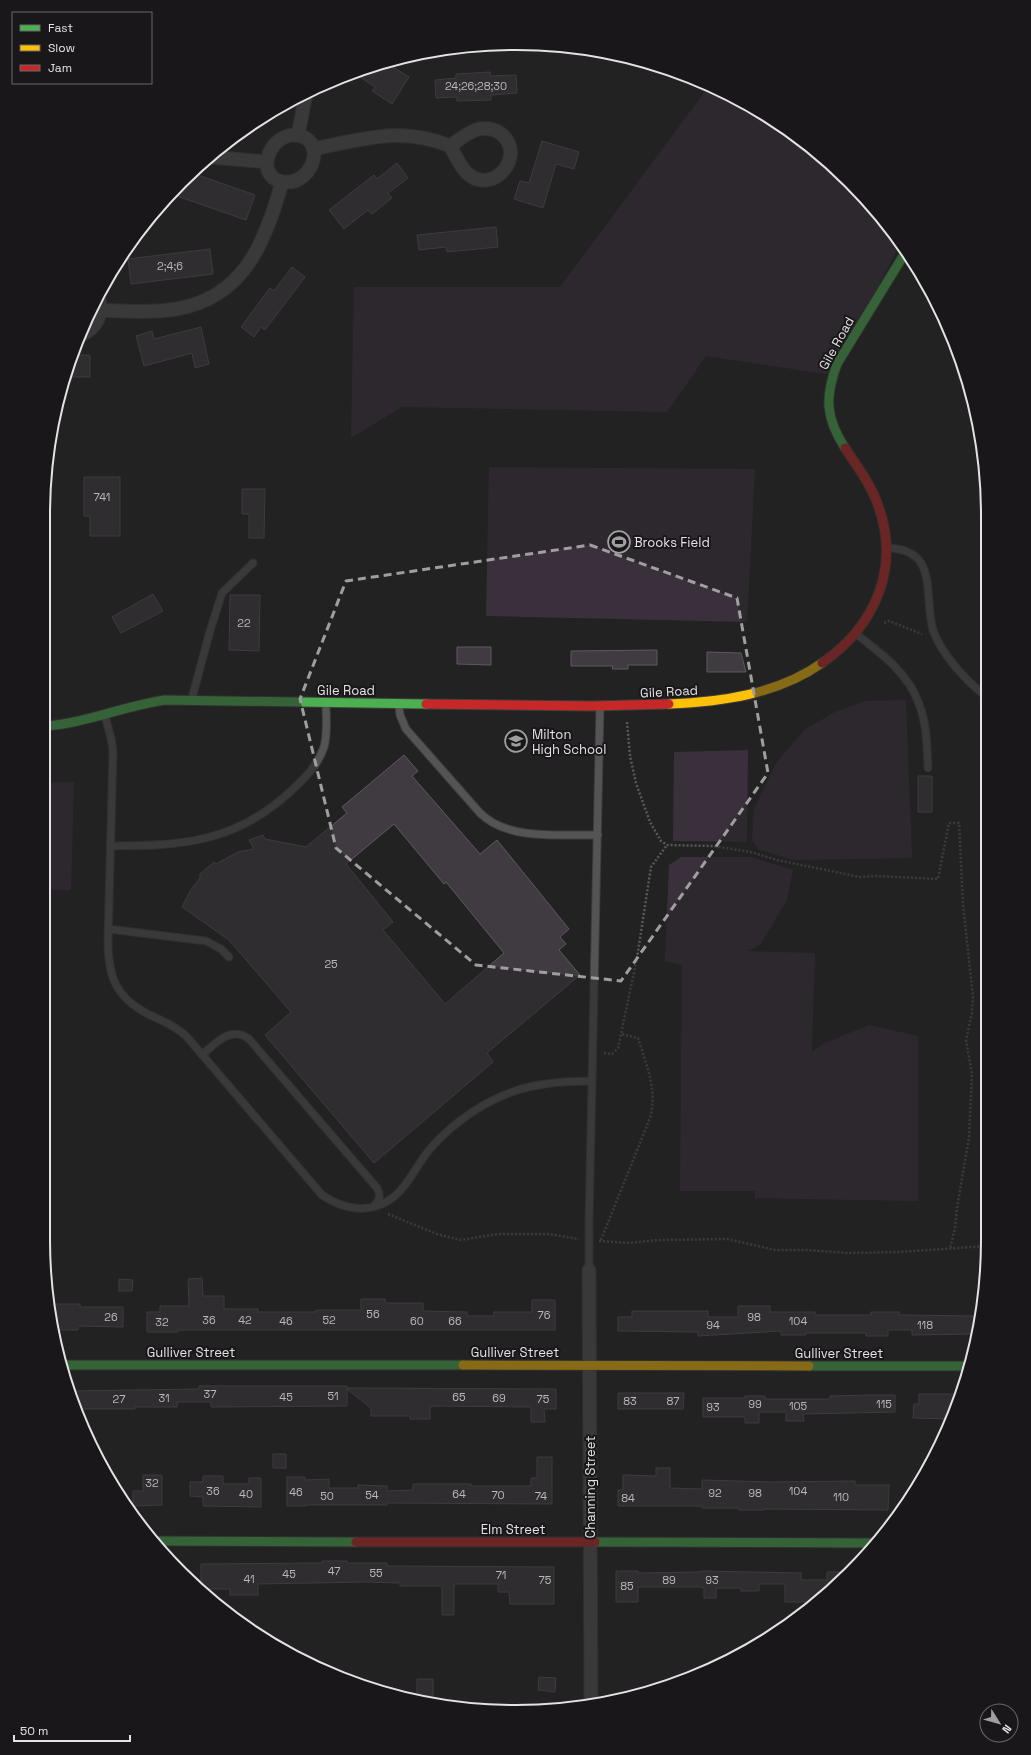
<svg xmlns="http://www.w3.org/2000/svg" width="1031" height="1755" font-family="'Space Grotesk',sans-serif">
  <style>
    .green { fill: #3a303c }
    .building { fill: #3f3b40; stroke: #5b5b5b; fill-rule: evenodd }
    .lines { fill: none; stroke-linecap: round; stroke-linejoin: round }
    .lane-casing { stroke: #3e3e3e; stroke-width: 9 }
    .street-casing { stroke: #3e3e3e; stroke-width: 15 }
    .fast-casing { stroke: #3e3e3e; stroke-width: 11 }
    .slow-casing { stroke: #3e3e3e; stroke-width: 11 }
    .jam-casing { stroke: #3e3e3e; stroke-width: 11 }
    .path { stroke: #595959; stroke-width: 2.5; stroke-dasharray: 2 2; stroke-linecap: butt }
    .lane { stroke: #555455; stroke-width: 7 }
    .street { stroke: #555455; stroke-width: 13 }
    .fast { stroke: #4caf50; stroke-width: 9 }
    .slow { stroke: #ffc107; stroke-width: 9 }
    .jam { stroke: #c62828; stroke-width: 9 }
    .marked { fill: none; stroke: #a09fa0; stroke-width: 3; stroke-dasharray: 8 5; stroke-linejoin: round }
    .labels { text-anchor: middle; stroke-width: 4; stroke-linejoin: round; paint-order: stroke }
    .number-label { font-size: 11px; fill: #bbb8bb }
    .street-label { font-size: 13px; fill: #e4e2e4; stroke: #191719 }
    .poi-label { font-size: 13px; fill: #e4e2e4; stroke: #191719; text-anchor: start }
    .rim { fill: none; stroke: #e4e2e4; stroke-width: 2 }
  </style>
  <rect width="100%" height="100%" fill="#222"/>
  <!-- green -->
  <path class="green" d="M 709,86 L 778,123 L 850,182 L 899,246 L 833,375 L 706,356 L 667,412 L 402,407 L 351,438 L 354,287 L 560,287 Z
    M 489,467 L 755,469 L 747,622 L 486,616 Z
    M 906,700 L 912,858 L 794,860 L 759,850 L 752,840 L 754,809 L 776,763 L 804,730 L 835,712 L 865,701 Z
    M 748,750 L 747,842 L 673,841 L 674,752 Z
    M 45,782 L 74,782 L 71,890 L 46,890 Z
    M 681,857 L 751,857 L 793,870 L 787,900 L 760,945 L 747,951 L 815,953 L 812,1052 L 825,1043 L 869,1025 L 918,1036 L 918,1201 L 755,1198 L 755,1191 L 680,1191 L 682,965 L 665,961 L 669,865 Z
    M 987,1009 L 987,1057 L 981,1018 Z"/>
  <!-- building -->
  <path class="building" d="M 381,65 L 388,69 L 390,65 L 409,77 L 392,104 L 372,91 L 375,87 L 354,73 Z
    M 490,72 L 490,76 L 516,75 L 517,93 L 491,95 L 491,100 L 457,101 L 457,97 L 436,98 L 435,80 L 456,78 L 456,74 Z
    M 542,141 L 579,152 L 574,169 L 556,164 L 543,208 L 514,199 L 520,181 L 529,183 Z
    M 397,163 L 408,178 L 388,193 L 392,198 L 372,214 L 368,210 L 344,229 L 329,210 L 374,175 L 377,179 Z
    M 192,173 L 255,195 L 246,220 L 171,194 L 181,182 Z
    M 496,227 L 498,247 L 447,252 L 446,247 L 419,250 L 417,235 Z
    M 210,249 L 213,274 L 131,284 L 128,259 Z
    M 292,267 L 305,277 L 265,330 L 261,327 L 254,337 L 241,327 L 270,288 L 274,291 Z
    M 201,327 L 209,364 L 195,368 L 192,353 L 144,366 L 136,336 L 152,331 L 154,339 Z
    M 72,355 L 90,355 L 90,377 L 65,377 L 68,363 Z
    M 84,477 L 120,477 L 120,536 L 90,536 L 90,516 L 84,516 Z
    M 242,489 L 265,489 L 264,538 L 249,538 L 249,514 L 242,514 Z
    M 153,594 L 163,611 L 121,633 L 112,617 Z
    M 230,595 L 260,595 L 259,651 L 229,650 Z
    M 457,647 L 491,647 L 491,665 L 457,664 Z
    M 657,650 L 657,665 L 628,665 L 628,669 L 612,669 L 613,666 L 571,666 L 571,651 Z
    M 707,652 L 741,653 L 746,672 L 707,672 Z
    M 404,755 L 418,771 L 412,776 L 480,854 L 497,840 L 569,929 L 560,937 L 566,944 L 559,950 L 580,975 L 487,1053 L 493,1062 L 374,1163 L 265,1035 L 291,1012 L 229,940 L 182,907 L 190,891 L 200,878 L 200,874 L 214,862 L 216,864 L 238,852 L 254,849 L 249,840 L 263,835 L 265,839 L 306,847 L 347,813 L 342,807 ZM 394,824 L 444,884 L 446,882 L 504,953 L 445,1004 L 383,930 L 393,922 L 346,864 Z
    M 918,776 L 932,776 L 932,812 L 918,812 Z
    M 202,1278 L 203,1296 L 224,1296 L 224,1309 L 258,1309 L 258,1312 L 316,1312 L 316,1310 L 361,1310 L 361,1299 L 385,1299 L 385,1303 L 423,1303 L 423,1311 L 467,1312 L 467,1316 L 494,1316 L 494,1312 L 532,1312 L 532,1300 L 555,1300 L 555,1330 L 178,1330 L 178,1332 L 147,1332 L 147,1312 L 160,1312 L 160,1306 L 189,1306 L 188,1279 Z
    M 119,1279 L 133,1280 L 132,1291 L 119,1291 Z
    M 54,1304 L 80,1304 L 80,1307 L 123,1307 L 123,1327 L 78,1326 L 78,1330 L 54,1330 Z
    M 738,1306 L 770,1306 L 770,1312 L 815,1312 L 815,1315 L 871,1315 L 871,1312 L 899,1312 L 899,1315 L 978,1316 L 974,1334 L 912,1335 L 912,1330 L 888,1330 L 888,1336 L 866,1336 L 866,1333 L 805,1333 L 806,1335 L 781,1335 L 781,1331 L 698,1336 L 698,1332 L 618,1331 L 618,1317 L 632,1317 L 632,1311 L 708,1311 L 708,1317 L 738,1317 Z
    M 199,1386 L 347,1386 L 347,1388 L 556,1389 L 556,1409 L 544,1409 L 545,1422 L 531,1422 L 531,1407 L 435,1406 L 430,1407 L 430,1419 L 410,1419 L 410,1416 L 371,1416 L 371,1408 L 347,1389 L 347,1406 L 211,1407 L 211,1402 L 177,1402 L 177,1407 L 135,1407 L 135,1409 L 75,1409 L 68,1391 L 199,1389 Z
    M 618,1393 L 684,1393 L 683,1409 L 618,1409 Z
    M 919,1394 L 961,1394 L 949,1419 L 913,1418 L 914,1404 L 919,1404 Z
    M 872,1395 L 895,1395 L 895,1412 L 803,1414 L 804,1421 L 786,1421 L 786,1412 L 759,1412 L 759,1423 L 745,1423 L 745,1417 L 703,1417 L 703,1398 L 745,1398 L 745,1396 L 765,1396 L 765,1399 L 830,1399 L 830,1396 Z
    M 273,1454 L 286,1454 L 286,1468 L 273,1468 Z
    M 537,1457 L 552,1457 L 552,1504 L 387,1503 L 387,1505 L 305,1505 L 305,1506 L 287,1506 L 287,1477 L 305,1477 L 305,1480 L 329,1479 L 329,1488 L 358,1488 L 358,1485 L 387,1486 L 387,1491 L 413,1490 L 413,1484 L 471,1484 L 471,1486 L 531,1486 L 531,1478 L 537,1478 Z
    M 656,1468 L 670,1468 L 670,1488 L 702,1489 L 702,1480 L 772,1482 L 855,1481 L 855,1485 L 889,1485 L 888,1510 L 764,1509 L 764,1510 L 739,1510 L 739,1508 L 702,1508 L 702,1506 L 618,1506 L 618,1490 L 623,1490 L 623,1475 L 656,1476 Z
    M 143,1475 L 162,1475 L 162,1505 L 133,1506 L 133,1491 L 143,1491 Z
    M 203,1476 L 223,1476 L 223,1484 L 249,1484 L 249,1478 L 261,1478 L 261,1507 L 203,1506 L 203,1497 L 190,1496 L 190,1482 L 203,1482 Z
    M 322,1561 L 347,1561 L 347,1563 L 387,1563 L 387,1566 L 554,1567 L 554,1604 L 510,1604 L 509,1592 L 498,1592 L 498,1584 L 454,1584 L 454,1615 L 442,1615 L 442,1586 L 400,1586 L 400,1583 L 365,1582 L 258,1584 L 258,1595 L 230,1595 L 230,1589 L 201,1589 L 201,1564 L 322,1563 Z
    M 616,1571 L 638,1571 L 638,1573 L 700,1572 L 700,1571 L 801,1573 L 801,1580 L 827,1580 L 827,1572 L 847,1572 L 827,1595 L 816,1602 L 785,1602 L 785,1584 L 759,1584 L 759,1591 L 741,1591 L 741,1588 L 716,1588 L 716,1598 L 704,1598 L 704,1588 L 700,1587 L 638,1587 L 638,1602 L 616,1602 Z
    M 539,1677 L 556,1678 L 555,1692 L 538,1690 Z
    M 417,1679 L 433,1679 L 433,1696 L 417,1696 Z"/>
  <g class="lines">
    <!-- lane casing -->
    <g class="lane-casing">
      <path id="lane" d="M 887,548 C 940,549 923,595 933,630 C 941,654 967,682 987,697
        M 856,634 C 881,653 909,674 919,704 C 927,724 927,747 928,768
        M 192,698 L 210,631 L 222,593 L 253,563
        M 399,706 L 400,715 L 406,729 L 480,813 C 508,841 560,834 598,835
        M 105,716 L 111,738 L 113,751 L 108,941 C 108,975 115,997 148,1014 C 162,1021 176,1026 187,1037 L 322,1195 C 347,1212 377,1215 400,1191 C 410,1180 417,1166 426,1154 C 436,1141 448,1130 461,1120 C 503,1088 541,1081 592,1081
        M 111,846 C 183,846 237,842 292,790 C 305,778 318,765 324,747 C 328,733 326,718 326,704
        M 108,929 L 206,941 L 221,949 L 229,957
        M 202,1055 C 216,1043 231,1025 249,1039 L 377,1188 C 381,1195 380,1200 374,1206
        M 589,1270 L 589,1222 L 600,706"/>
    </g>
    <!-- street casing -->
    <g class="street-casing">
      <path id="street" d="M 293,135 C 328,135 315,184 285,182 C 255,180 266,137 293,135 Z
        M 298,135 L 306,94
        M 313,149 C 363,139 401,126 450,146 C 455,154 460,167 468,174 C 494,196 528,154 500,133 C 494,129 486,128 479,129 C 469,131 459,140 450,146
        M 211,157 L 267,162
        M 100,310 C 125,311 152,313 176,309 C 244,298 266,241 282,182
        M 83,334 C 96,328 103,315 99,301
        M 589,1270 L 591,1705"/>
    </g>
    <!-- fast casing -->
    <g class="fast-casing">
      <path id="fast" d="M 845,448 C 825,417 825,397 837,364 L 905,253
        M 45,726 C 86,723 124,706 165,700 L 426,704
        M 62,1365 L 463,1365
        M 809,1366 L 968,1366
        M 153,1541 L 356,1542
        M 595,1542 L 872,1543"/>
    </g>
    <!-- slow casing -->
    <g class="slow-casing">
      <path id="slow" d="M 669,704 C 722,702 778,694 822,663
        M 463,1365 L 809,1366"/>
    </g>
    <!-- jam casing -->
    <g class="jam-casing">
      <path id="jam" d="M 822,663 C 877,625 902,564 876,500 C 869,481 856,465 845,448
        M 426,704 L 592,706 L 669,704
        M 356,1542 L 595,1542"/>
    </g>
    <!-- path -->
    <path class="path" d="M 884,623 L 889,621 L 922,634
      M 627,722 L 630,756 L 636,783 L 650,822 L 661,841 L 667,845 L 713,846 L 751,852 L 777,860 L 860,877 L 876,876 L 938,879 L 949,823 L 959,823 L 963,904 L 973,997 L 972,1013 L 966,1040 L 972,1074 L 969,1137 L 957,1208 L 955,1228 L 950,1249
      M 604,1053 L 612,1054 L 618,1048 L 637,958 L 651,867 L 667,845
      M 388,1214 L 437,1234 L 461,1240 L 498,1234 L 549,1234 L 579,1239
      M 601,1240 L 650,1118 C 658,1091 646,1064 638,1038 L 621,1034
      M 599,1241 L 629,1243 L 658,1240 L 727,1239 L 775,1250 L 807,1250 L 849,1253 L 899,1252 L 987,1246"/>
    <!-- lane -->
    <use href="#lane" class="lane"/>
    <!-- street -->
    <use href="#street" class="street"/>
    <!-- fast -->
    <use href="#fast" class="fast"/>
    <!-- slow -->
    <use href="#slow" class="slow"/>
    <!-- jam -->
    <use href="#jam" class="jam"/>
  </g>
  <!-- marked area -->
  <path d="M0 0H1031V1755H0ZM 590,545 L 737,598 L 768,773 L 621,981 L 476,965 L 336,848 L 300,699 L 346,581 Z" fill="#222" fill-opacity=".55" fill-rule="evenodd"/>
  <path class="marked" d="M 590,545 L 737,598 L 768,773 L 621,981 L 476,965 L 336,848 L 300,699 L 346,581 Z"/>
  <!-- icons -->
  <defs>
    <g id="stadium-ring" transform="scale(1.15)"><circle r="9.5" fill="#191719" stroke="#a09fa0" stroke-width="1.5"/><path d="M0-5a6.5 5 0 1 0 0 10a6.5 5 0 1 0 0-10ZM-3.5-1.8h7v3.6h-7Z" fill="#a09fa0"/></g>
    <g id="school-ring" transform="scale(1.15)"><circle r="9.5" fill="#191719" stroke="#a09fa0" stroke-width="1.5"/><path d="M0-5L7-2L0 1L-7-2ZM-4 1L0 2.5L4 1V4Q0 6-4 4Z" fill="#a09fa0"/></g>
  </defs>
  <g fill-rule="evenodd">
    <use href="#stadium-ring" x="619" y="542"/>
    <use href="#school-ring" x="516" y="741"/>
  </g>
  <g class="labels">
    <!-- number labels -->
    <g class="number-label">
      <text x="476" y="90">24;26;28;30</text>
      <text x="170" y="270">2;4;6</text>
      <text x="102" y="501">741</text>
      <text x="244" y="627">22</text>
      <text x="331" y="968">25</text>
      <text x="373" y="1318">56</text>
      <text x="544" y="1319">76</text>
      <text x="111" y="1321">26</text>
      <text x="754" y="1321">98</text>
      <text x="209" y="1324">36</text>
      <text x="245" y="1324">42</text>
      <text x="329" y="1324">52</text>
      <text x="286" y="1325">46</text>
      <text x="417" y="1325">60</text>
      <text x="455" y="1325">66</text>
      <text x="798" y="1325">104</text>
      <text x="162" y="1326">32</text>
      <text x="713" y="1329">94</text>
      <text x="925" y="1329">118</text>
      <text x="210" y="1398">37</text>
      <text x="333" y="1400">51</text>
      <text x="286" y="1401">45</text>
      <text x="459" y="1401">65</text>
      <text x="164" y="1402">31</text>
      <text x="499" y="1402">69</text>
      <text x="119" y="1403">27</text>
      <text x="543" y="1403">75</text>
      <text x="630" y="1405">83</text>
      <text x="673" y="1405">87</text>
      <text x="755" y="1408">99</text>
      <text x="884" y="1408">115</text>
      <text x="798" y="1410">105</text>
      <text x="713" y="1411">93</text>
      <text x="152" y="1487">32</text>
      <text x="213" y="1495">36</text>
      <text x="798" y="1495">104</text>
      <text x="296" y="1496">46</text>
      <text x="715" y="1497">92</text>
      <text x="755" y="1497">98</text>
      <text x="246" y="1498">40</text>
      <text x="459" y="1498">64</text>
      <text x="372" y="1499">54</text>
      <text x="498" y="1499">70</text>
      <text x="327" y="1500">50</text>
      <text x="541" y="1500">74</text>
      <text x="841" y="1501">110</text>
      <text x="628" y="1502">84</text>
      <text x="334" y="1575">47</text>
      <text x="376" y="1577">55</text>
      <text x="289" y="1578">45</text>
      <text x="501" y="1579">71</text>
      <text x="249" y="1583">41</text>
      <text x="545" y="1584">75</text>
      <text x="669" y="1584">89</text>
      <text x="712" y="1584">93</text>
      <text x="627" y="1590">85</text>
    </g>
    <!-- street labels -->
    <g class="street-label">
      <text transform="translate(836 343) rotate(-61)" y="5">Gile Road</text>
      <text x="346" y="695">Gile Road</text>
      <text transform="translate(669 691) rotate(-3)" y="5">Gile Road</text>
      <text x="191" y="1357">Gulliver Street</text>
      <text x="515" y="1357">Gulliver Street</text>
      <text x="839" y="1358">Gulliver Street</text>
      <text transform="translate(590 1487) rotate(-90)" y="5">Channing Street</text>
      <text x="513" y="1534">Elm Street</text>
    </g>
    <!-- poi labels -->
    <g class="poi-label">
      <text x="634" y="547">Brooks Field</text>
      <text x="532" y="739">Milton<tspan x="532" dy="15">High School</tspan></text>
    </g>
  </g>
  <!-- crop -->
  <path d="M0 0H1031V1755H0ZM515 50H516A465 465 0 0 1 981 515V1240A465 465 0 0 1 516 1705H515A465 465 0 0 1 50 1240V515A465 465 0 0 1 515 50Z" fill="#191719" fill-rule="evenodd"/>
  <path class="rim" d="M515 50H516A465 465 0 0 1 981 515V1240A465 465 0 0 1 516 1705H515A465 465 0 0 1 50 1240V515A465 465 0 0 1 515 50Z"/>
  <!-- legend -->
  <rect x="12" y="12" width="140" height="72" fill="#191719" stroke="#6a686a"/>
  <rect x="20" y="25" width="20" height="6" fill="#4caf50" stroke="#6a686a"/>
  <text x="48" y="32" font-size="12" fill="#e4e2e4">Fast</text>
  <rect x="20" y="45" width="20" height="6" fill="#ffc107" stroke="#6a686a"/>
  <text x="48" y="52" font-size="12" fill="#e4e2e4">Slow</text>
  <rect x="20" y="65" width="20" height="6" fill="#c62828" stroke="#6a686a"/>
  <text x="48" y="72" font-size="12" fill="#e4e2e4">Jam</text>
  <!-- north arrow -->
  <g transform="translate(999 1723) rotate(127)"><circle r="19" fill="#191719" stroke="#6a686a"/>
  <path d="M0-3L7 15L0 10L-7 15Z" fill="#a09fa0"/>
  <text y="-6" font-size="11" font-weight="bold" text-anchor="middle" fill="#e4e2e4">N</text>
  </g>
  <!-- scale -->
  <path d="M14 1735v6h116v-6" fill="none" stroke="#e4e2e4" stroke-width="2"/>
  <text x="20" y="1735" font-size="12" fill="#e4e2e4" stroke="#191719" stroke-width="3" paint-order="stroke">50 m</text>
</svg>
